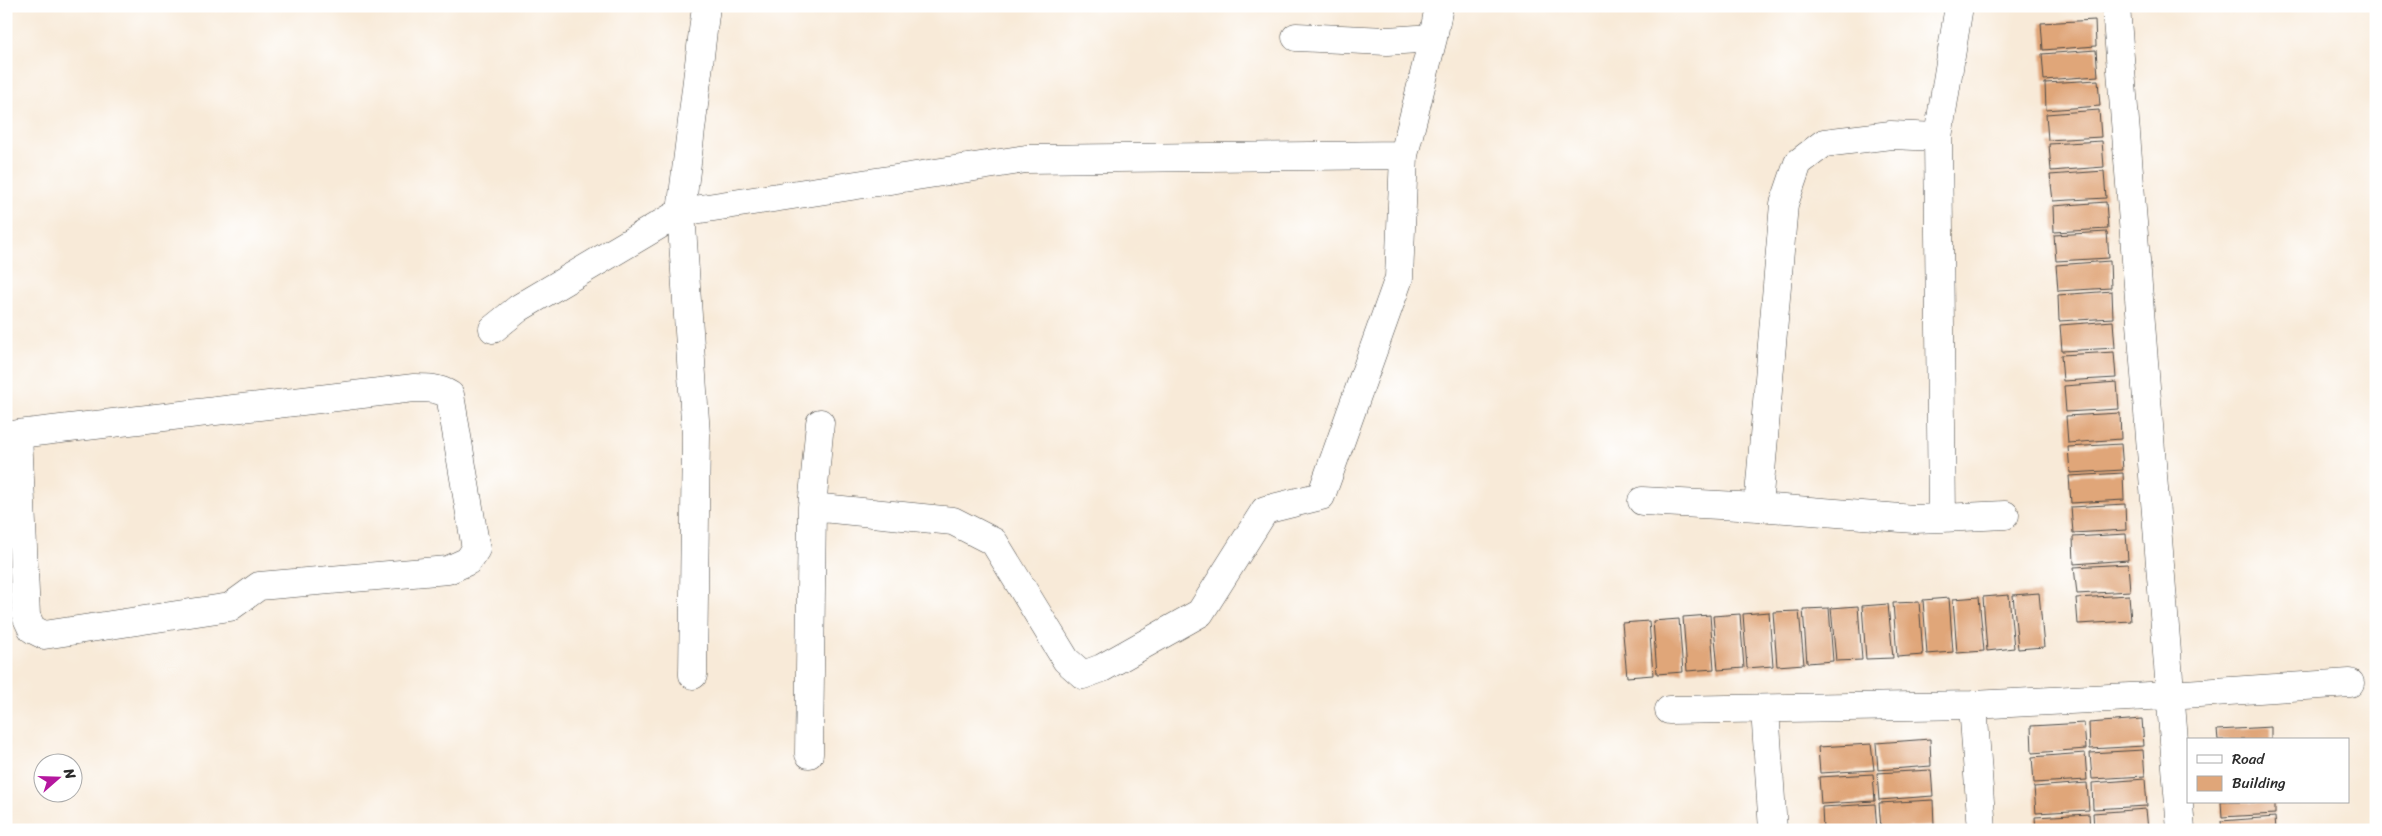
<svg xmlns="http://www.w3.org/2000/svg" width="2382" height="836" font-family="Sriracha,sans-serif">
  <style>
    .building { fill: #e0a679 }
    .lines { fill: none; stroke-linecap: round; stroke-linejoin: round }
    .minor-casing { stroke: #4a4845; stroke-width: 29 }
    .minor { stroke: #fff; stroke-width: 28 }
  </style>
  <rect width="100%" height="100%" fill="#fff"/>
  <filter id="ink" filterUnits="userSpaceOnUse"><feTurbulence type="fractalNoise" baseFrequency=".02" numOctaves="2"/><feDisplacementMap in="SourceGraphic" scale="10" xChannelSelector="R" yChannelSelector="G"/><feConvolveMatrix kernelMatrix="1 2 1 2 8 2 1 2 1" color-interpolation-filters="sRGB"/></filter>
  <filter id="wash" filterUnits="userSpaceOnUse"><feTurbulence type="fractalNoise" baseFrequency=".0096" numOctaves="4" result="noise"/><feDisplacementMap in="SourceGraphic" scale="20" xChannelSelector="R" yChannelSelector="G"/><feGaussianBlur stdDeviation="1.12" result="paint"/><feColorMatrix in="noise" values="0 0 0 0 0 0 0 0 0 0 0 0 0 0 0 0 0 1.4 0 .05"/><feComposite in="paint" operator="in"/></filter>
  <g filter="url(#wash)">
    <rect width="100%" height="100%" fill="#f8ead8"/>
    <g id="blocks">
      <!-- building -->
      <path class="building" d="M 2095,20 L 2096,46 L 2043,50 L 2041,23 Z
        M 2096,50 L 2098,76 L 2044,80 L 2042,54 Z
        M 2098,80 L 2100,106 L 2046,110 L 2045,83 Z
        M 2099,110 L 2101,137 L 2048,140 L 2046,114 Z
        M 2102,141 L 2104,167 L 2051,171 L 2049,144 Z
        M 2104,171 L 2106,198 L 2053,201 L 2050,175 Z
        M 2106,202 L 2108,229 L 2054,232 L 2053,206 Z
        M 2107,232 L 2109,258 L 2056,261 L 2054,235 Z
        M 2110,261 L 2111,288 L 2058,291 L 2056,265 Z
        M 2112,291 L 2113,318 L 2059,321 L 2058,295 Z
        M 2113,321 L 2115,348 L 2062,351 L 2060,325 Z
        M 2114,352 L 2116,378 L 2063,381 L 2061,355 Z
        M 2117,382 L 2119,409 L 2066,412 L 2064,386 Z
        M 2120,413 L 2121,439 L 2068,443 L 2066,416 Z
        M 2121,444 L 2123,470 L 2070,473 L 2068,447 Z
        M 2123,473 L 2124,500 L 2071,503 L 2069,476 Z
        M 2125,504 L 2126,530 L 2073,533 L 2071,507 Z
        M 2126,534 L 2128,560 L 2074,564 L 2073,537 Z
        M 2128,564 L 2130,591 L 2077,594 L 2074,567 Z
        M 2039,593 L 2044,647 L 2018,649 L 2013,595 Z
        M 2009,595 L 2014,648 L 1987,651 L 1983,597 Z
        M 2129,595 L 2131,621 L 2078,624 L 2076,598 Z
        M 1979,597 L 1984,651 L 1957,653 L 1953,599 Z
        M 1949,598 L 1953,652 L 1927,654 L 1923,600 Z
        M 1919,602 L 1923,655 L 1897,657 L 1893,603 Z
        M 1888,604 L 1893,658 L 1866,659 L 1862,606 Z
        M 1858,606 L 1862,660 L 1836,661 L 1831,608 Z
        M 1829,608 L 1833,661 L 1807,663 L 1803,609 Z
        M 1799,611 L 1804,664 L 1777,666 L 1773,612 Z
        M 1769,612 L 1773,666 L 1747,668 L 1743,614 Z
        M 1740,614 L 1744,668 L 1718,670 L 1713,616 Z
        M 1710,615 L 1714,669 L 1687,671 L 1683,617 Z
        M 1679,619 L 1683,672 L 1657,674 L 1653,621 Z
        M 1649,621 L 1653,675 L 1627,677 L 1622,623 Z
        M 2142,719 L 2144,746 L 2090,749 L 2089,723 Z
        M 2084,723 L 2086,749 L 2032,753 L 2031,726 Z
        M 2271,727 L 2271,740 L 2218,740 L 2217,730 Z
        M 1930,739 L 1931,766 L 1878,770 L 1876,743 Z
        M 1871,744 L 1874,770 L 1820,773 L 1818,747 Z
        M 2143,750 L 2145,776 L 2092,779 L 2090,753 Z
        M 2085,753 L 2087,780 L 2034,783 L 2032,757 Z
        M 1931,770 L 1933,796 L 1879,800 L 1877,773 Z
        M 1873,774 L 1875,801 L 1821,804 L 1819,777 Z
        M 2145,779 L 2147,806 L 2093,809 L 2092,783 Z
        M 2087,783 L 2089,810 L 2036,813 L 2034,787 Z
        M 1933,800 L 1934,826 L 1881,829 L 1879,803 Z
        M 2221,802 L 2275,802 L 2275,814 L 2222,817 Z
        M 1875,804 L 1877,830 L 1823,830 L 1822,807 Z
        M 2146,809 L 2148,830 L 2094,830 L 2093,813 Z
        M 2089,814 L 2090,830 L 2036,830 L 2035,817 Z
        M 2275,817 L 2276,830 L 2222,830 L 2221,821 Z"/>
    </g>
  </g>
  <g filter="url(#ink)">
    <use href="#blocks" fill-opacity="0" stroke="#4a4845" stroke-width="1"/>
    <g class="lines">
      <!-- minor casing -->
      <g class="minor-casing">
        <path id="minor" d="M 2116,7 L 2181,830
          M 1296,37 L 1387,41 L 1433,38
          M 493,329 L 519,308 L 681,212 L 1026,159 L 1404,155
          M 6,436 L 18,434 L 414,388 C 429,388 438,388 450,395 L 476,549 L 468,561 L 448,570 L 259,586 L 230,607 L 44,635 L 32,629 L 26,616 L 18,434
          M 1642,501 L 1758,507 L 1784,204 L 1798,163 L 1824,143 L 1891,135 L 1938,137 L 1959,6
          M 812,507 L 953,521 L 994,542 L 1066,660 L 1083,675 L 1102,668 L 1200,613 L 1265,510 L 1321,496 L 1399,278 L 1404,155 L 1433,38 L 1439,6
          M 1758,507 L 1914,519 L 1942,518 L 1938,137
          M 1942,518 L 2005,515
          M 693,675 L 696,435 L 681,212 L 706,6
          M 1973,705 L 1982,830
          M 1765,709 L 1773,830
          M 1669,710 L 1973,705 L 2169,695 L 2350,683
          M 809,754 L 812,507 L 820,423"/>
      </g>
      <!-- minor -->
      <use href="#minor" class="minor"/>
    </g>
  </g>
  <!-- margin -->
  <rect width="2382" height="836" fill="none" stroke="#fff" stroke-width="25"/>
  <!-- legend -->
  <rect x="2187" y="738" width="162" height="65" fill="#ffffff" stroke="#aaaaaa"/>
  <rect x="2197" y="755" width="25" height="8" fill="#ffffff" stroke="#aaaaaa"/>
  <text x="2232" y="764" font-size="15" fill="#2b2b2b">Road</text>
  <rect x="2197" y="776" width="25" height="15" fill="#e0a679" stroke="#aaaaaa"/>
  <text x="2232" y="788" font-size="15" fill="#2b2b2b">Building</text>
  <!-- north arrow -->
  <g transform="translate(58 778) rotate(70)"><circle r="24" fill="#ffffff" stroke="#aaaaaa"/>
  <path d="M0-4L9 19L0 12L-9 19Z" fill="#b5179e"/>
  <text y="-8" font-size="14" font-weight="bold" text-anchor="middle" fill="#2b2b2b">N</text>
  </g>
</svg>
